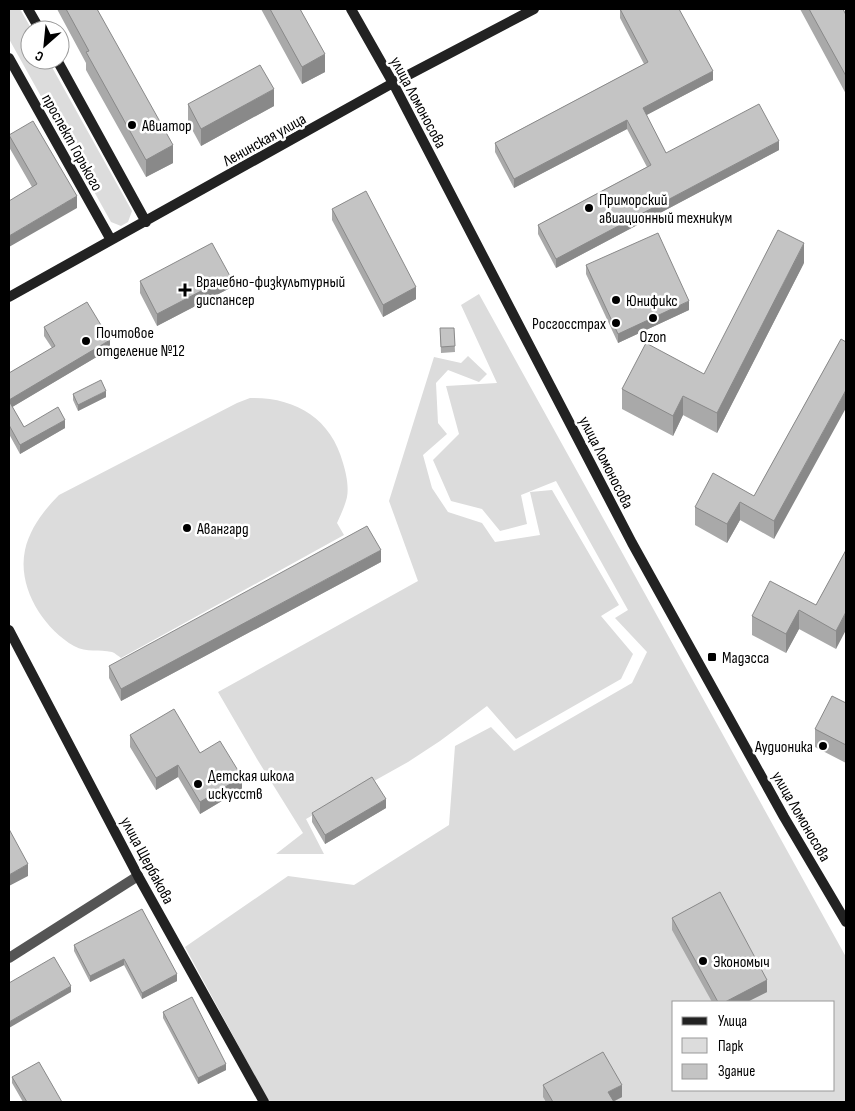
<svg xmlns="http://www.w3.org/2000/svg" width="855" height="1111" font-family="'Sofia Sans Condensed',sans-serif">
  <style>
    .green { fill: #dcdcdc; fill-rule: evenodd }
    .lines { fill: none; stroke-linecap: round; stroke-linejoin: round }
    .street { stroke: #555; stroke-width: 10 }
    .secondary { stroke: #222; stroke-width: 10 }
    .wall { fill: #a9a9a9 }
    .shaded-wall { fill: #898989 }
    .building { fill: #c4c4c4; stroke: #898989 }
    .poi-dot { fill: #000; stroke: #fff; stroke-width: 2 }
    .labels { text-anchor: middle; stroke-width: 5; stroke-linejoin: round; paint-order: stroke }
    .street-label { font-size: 16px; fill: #000; stroke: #fff }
    .poi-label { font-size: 16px; fill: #000; stroke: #fff; text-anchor: start }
  </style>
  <rect width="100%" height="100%" fill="#fff"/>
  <!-- green -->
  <path class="green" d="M 9,9 L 20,9 L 32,30 L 30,30 L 30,60 L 48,60 L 132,211 L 128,222 L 121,226 L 111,222 L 9,39 Z
    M 479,294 L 846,957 L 846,1102 L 269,1102 L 185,947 L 288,876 L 354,885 L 449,825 L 455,746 L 491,727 L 514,751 L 632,683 L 647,652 L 615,618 L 628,610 L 556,481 L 521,495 L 527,524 L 500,531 L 482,509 L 451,501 L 433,460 L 459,434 L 446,386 L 497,383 L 461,305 ZM 674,1002 L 834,1002 L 834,1090 L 674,1090 Z
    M 468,356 L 487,374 L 479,382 L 448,370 L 436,383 L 438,423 L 447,434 L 423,455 L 432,488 L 448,512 L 482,523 L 495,542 L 540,535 L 530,492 L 552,490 L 619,605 L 601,616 L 633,654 L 621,679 L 516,739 L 487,706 L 440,741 L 408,762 L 306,819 L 324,854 L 276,854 L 303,833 L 257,759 L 218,692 L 418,581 L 389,501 L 434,357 L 461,363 Z
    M 250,398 C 295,397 331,418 343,463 C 346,473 349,486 347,497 C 345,506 341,514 337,523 L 344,535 L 121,658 C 118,656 115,653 112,652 C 99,649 87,653 74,646 C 43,628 17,587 25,550 C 30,528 44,510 59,495 L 237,403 Z"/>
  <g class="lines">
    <!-- street -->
    <path class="street" d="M 9,958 L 138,876"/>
    <!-- secondary -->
    <path class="secondary" d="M 28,9 L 40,30
      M 351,9 L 393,83 L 632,543 L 784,817 L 846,922
      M 9,58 L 111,240
      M 57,60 L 146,222
      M 9,297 L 393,83 L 534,9
      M 9,630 L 138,876 L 264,1102"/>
  </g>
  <!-- wall -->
  <path class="wall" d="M 57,9 L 97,9 L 173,163 L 146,177 L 86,70 L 86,63 Z
    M 261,9 L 300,9 L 325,72 L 302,84 Z
    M 620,9 L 713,80 L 646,115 L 666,153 L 779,150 L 556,268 L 538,234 L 538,225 L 647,167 L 627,129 L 514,188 L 495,152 L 495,143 L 644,64 L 620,18 Z
    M 800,9 L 843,9 L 846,15 L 846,94 Z
    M 188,104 L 274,106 L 201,146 L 188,122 Z
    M 9,135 L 77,208 L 32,187 L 9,147 Z
    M 332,209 L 416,299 L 383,317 L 332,220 Z
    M 804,263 L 717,433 L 683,415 L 673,436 L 622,409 L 622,389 L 704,374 Z
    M 586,265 L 689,310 L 618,343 L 586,274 Z
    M 140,281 L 230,288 L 157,326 L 140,293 Z
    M 44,327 L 110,349 L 12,407 L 24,427 L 65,428 L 20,454 L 9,434 L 9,373 L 52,348 L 44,336 Z
    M 440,328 L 454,328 L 455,352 L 441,353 Z
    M 841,339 L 774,539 L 740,520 L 727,543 L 695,525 L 695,507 L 754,496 Z
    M 73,394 L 106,397 L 78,411 L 73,400 Z
    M 846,550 L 836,649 L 799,629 L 786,653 L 752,635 L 752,616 L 816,605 Z
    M 381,562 L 121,701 L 109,678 L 109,666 Z
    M 846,703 L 846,763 L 815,747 L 815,729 Z
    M 130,735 L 200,753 L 242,789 L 200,814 L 178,777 L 156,790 L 130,747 Z
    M 386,808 L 325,844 L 312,822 L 312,813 Z
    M 142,909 L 177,981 L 142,999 L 124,965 L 90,982 L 74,951 L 74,945 Z
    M 672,918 L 767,992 L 747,1002 L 712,1002 L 672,930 Z
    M 163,1012 L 226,1070 L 198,1084 L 163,1018 Z
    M 12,1077 L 62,1102 L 23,1102 L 12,1083 Z
    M 543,1085 L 622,1097 L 613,1102 L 614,1102 L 546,1102 L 543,1097 Z"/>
  <!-- shaded-wall -->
  <path class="shaded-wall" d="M 325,54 L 325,72 L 302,84 L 302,67 Z
    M 713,71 L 713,80 L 643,117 L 643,108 Z
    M 274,89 L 274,106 L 201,146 L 201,129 Z
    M 627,120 L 627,129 L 514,188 L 514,179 Z
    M 779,141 L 779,150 L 556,268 L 556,259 Z
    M 173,145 L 173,163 L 146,177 L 146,160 Z
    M 77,196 L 77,208 L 9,247 L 9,236 Z
    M 804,243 L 804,263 L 717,433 L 717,413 Z
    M 230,276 L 230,288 L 157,326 L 157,314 Z
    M 416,287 L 416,299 L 383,317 L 383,305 Z
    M 689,301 L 689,310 L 618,343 L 618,334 Z
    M 110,340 L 110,349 L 9,409 L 9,400 Z
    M 846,390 L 846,408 L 774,539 L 774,521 Z
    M 106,391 L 106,397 L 78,411 L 78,405 Z
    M 683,396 L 683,415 L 673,436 L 673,416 Z
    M 65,420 L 65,428 L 20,454 L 20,445 Z
    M 740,502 L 740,520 L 727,543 L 727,524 Z
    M 381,550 L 381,562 L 121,701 L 121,689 Z
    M 799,610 L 799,629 L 786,653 L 786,634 Z
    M 846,612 L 846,630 L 836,649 L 836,631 Z
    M 178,765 L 178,777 L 156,790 L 156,778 Z
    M 242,777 L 242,789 L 200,814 L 200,802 Z
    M 386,799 L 386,808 L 325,844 L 325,835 Z
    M 28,864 L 28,876 L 9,886 L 9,875 Z
    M 124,959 L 124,965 L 90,982 L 90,976 Z
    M 177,974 L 177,981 L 142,999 L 142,993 Z
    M 767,980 L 767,992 L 747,1002 L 725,1002 Z
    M 71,986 L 71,992 L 9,1028 L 9,1022 Z
    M 226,1064 L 226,1070 L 198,1084 L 198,1078 Z
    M 622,1085 L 622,1097 L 612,1102 L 608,1092 Z"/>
  <!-- building -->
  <path class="building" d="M 66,9 L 97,9 L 173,145 L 146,160 L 86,52 L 89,51 Z
    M 270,9 L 300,9 L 325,54 L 302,67 Z
    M 620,9 L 679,9 L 713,71 L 643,108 L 666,153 L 759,104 L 779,141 L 556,259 L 538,225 L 651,165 L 627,120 L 514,179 L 495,143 L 648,62 Z
    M 809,9 L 843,9 L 846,15 L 846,76 Z
    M 260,65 L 274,89 L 201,129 L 188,104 Z
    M 33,121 L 77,196 L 9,236 L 9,201 L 37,184 L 9,135 Z
    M 366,191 L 416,287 L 383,305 L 332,209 Z
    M 778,230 L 804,243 L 717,413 L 683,396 L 673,416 L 622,389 L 646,343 L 704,374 Z
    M 658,233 L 689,301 L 618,334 L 586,265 Z
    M 212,243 L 230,276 L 157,314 L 140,281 Z
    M 87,302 L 110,340 L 9,400 L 9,373 L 55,346 L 44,327 Z
    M 440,328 L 454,328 L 455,346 L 441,347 Z
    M 841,339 L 846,342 L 846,390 L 774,521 L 740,502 L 727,524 L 695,507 L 713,473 L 754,496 Z
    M 101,380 L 106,391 L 78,405 L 73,394 Z
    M 9,401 L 24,427 L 58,407 L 65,420 L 20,445 L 9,425 Z
    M 367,526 L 381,550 L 121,689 L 109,666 Z
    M 846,550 L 846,612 L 836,631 L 799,610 L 786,634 L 752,616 L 770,581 L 816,605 Z
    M 832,696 L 846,703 L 846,745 L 815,729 Z
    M 174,709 L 200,753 L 220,741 L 242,777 L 200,802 L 178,765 L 156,778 L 130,735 Z
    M 372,777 L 386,799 L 325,835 L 312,813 Z
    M 9,829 L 28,864 L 9,875 Z
    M 720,892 L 767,980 L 725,1002 L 718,1002 L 672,918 Z
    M 142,909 L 177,974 L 142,993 L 124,959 L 90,976 L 74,945 Z
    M 54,957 L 71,986 L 9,1022 L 9,983 Z
    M 192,997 L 226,1064 L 198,1078 L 163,1012 Z
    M 603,1052 L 622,1085 L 608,1092 L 614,1102 L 553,1102 L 543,1085 Z
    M 39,1062 L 62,1102 L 27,1102 L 12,1077 Z"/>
  <!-- markers -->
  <g class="poi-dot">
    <circle cx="132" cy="125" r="5"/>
    <circle cx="589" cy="208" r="5"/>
    <path d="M182.5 282.5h5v5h5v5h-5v5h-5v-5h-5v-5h5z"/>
    <circle cx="616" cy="300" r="5"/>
    <circle cx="653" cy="318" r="5"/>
    <circle cx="616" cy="323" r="5"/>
    <circle cx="86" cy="341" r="5"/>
    <circle cx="187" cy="528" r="5"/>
    <rect x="707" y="652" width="10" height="10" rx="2.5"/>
    <circle cx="823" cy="746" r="5"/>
    <circle cx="198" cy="784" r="5"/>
    <circle cx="703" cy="961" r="5"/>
  </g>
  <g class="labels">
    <!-- street labels -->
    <g class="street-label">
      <text transform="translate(419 102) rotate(62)" y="6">улица Ломоносова</text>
      <text transform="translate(264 139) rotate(-29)" y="6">Ленинская улица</text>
      <text transform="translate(73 142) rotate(61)" y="6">проспект Горького</text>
      <text transform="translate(607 462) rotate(63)" y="6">улица Ломоносова</text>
      <text transform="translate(802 816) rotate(60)" y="6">улица Ломоносова</text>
      <text transform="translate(148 860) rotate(62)" y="6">улица Щербакова</text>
    </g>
    <!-- poi labels -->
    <g class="poi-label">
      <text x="142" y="131">Авиатор</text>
      <text x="599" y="205">Приморский<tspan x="599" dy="18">авиационный техникум</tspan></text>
      <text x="196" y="287">Врачебно-физкультурный<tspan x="196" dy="18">диспансер</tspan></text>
      <text x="626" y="306">Юнификс</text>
      <text x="606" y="329" text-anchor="end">Росгосстрах</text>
      <text x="96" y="338">Почтовое<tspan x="96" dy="18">отделение №12</tspan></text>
      <text x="653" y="342" text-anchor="middle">Ozon</text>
      <text x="197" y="534">Авангард</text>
      <text x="722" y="663">Мадэсса</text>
      <text x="813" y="752" text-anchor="end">Аудионика</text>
      <text x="208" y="781">Детская школа<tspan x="208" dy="18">искусств</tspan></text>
      <text x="713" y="967">Экономыч</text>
    </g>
  </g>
  <!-- border -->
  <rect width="855" height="1111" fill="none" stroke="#000000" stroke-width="20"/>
  <!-- legend -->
  <rect x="672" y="1001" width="162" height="90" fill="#ffffff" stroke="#999999"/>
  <rect x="682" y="1017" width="25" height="8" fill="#222222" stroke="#999999"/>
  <text x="718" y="1026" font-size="15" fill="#000000">Улица</text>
  <rect x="682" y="1038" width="25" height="15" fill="#dcdcdc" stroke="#999999"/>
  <text x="718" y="1051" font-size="15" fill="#000000">Парк</text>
  <rect x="682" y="1064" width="25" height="15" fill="#c4c4c4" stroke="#999999"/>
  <text x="718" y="1076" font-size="15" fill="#000000">Здание</text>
  <!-- north arrow -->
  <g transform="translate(45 45) rotate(207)"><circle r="24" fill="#ffffff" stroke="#999999"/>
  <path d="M0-4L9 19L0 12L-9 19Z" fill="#000000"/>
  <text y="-8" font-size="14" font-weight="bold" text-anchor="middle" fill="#000000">С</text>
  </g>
</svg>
